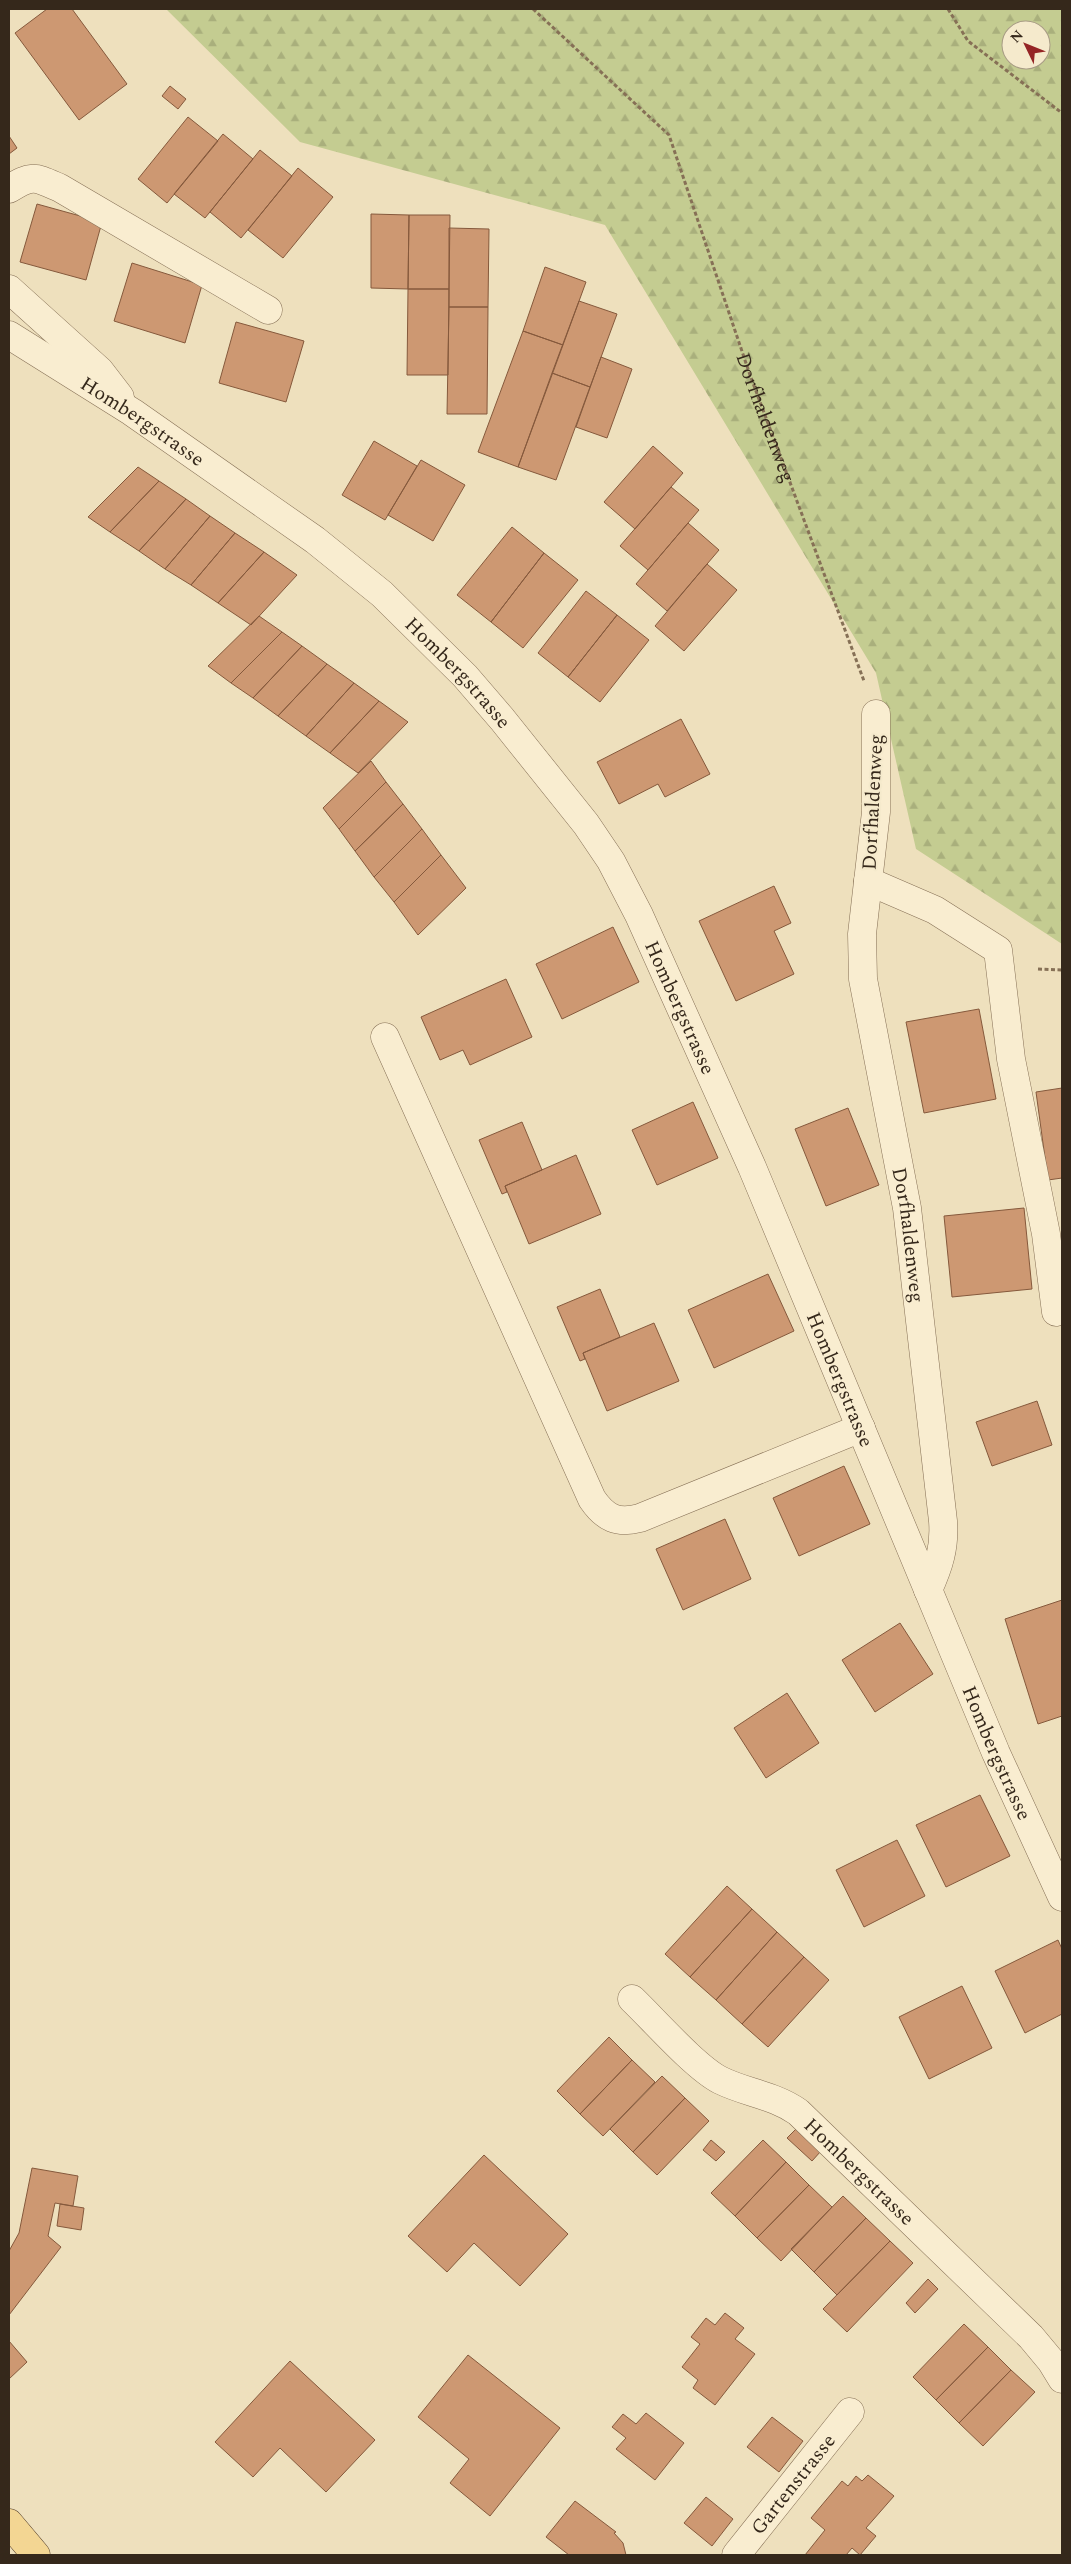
<svg xmlns="http://www.w3.org/2000/svg" width="1071" height="2564" font-family="Spectral,serif">
  <style>
    .forest { fill: url(#forest-firs); fill-rule: evenodd }
    .building { fill: #cd9872; stroke: #85593c }
    .lines { fill: none; stroke-linecap: round; stroke-linejoin: round }
    .minor-casing { stroke: #867056; stroke-width: 29 }
    .major-casing { stroke: #533e2b; stroke-width: 29 }
    .path { stroke: #867056; stroke-width: 3; stroke-dasharray: 4 2.5; stroke-linecap: butt }
    .minor { stroke: #f9edd0; stroke-width: 28 }
    .major { stroke: #f3d693; stroke-width: 28 }
    .labels { text-anchor: middle; stroke-width: 4.5; stroke-linejoin: round; paint-order: stroke }
    .street-label { font-size: 20px; fill: #35281b; stroke: #f5eacc }
  </style>
  <defs>
    <pattern id="forest-firs" width="22" height="20" patternUnits="userSpaceOnUse" patternTransform="scale(1.25)"><rect width="22" height="20" fill="#c4cc91"/><path d="M5 1l3.5 6h-7zM16 11l3.5 6h-7z" fill="#a9af7c"/></pattern>
  </defs>
  <rect width="100%" height="100%" fill="#eee0bd"/>
  <!-- forest -->
  <path class="forest" d="M 166,9 L 1062,9 L 1062,944 L 916,849 L 876,673 L 605,225 L 300,142 ZM 1011,30 L 1041,30 L 1041,60 L 1011,60 Z"/>
  <!-- building -->
  <path class="building" d="M 47,9 L 72,9 L 127,84 L 79,120 L 15,33 Z
    M 170,86 L 186,99 L 178,109 L 162,96 Z
    M 188,117 L 218,141 L 167,203 L 138,179 Z
    M 223,134 L 253,159 L 205,218 L 174,194 Z
    M 9,136 L 17,148 L 9,154 Z
    M 260,150 L 292,176 L 241,238 L 210,212 Z
    M 298,168 L 333,197 L 283,258 L 248,230 Z
    M 37,204 L 102,222 L 86,280 L 20,262 Z
    M 371,214 L 409,215 L 408,289 L 371,288 Z
    M 409,215 L 450,215 L 449,289 L 408,289 Z
    M 449,228 L 489,229 L 488,307 L 449,307 Z
    M 132,263 L 202,285 L 185,343 L 114,321 Z
    M 545,267 L 586,282 L 563,345 L 523,331 Z
    M 408,289 L 449,289 L 448,375 L 407,375 Z
    M 579,301 L 617,314 L 590,387 L 552,373 Z
    M 449,307 L 488,307 L 487,414 L 447,414 Z
    M 236,322 L 304,341 L 286,402 L 219,383 Z
    M 523,331 L 563,345 L 518,467 L 478,452 Z
    M 601,357 L 632,369 L 607,438 L 576,427 Z
    M 552,373 L 590,387 L 556,480 L 518,467 Z
    M 374,441 L 417,466 L 385,520 L 342,495 Z
    M 653,446 L 683,473 L 635,529 L 604,502 Z
    M 421,460 L 465,485 L 433,541 L 388,515 Z
    M 138,467 L 159,481 L 110,532 L 88,517 Z
    M 159,481 L 186,499 L 139,551 L 110,532 Z
    M 671,487 L 699,510 L 648,570 L 620,546 Z
    M 186,499 L 210,516 L 165,569 L 139,551 Z
    M 210,516 L 235,533 L 191,585 L 165,569 Z
    M 688,523 L 719,550 L 667,611 L 636,584 Z
    M 512,527 L 544,553 L 491,622 L 457,595 Z
    M 235,533 L 264,552 L 218,603 L 191,585 Z
    M 264,552 L 297,575 L 251,625 L 218,603 Z
    M 544,553 L 578,580 L 523,648 L 491,622 Z
    M 707,564 L 737,590 L 684,651 L 655,626 Z
    M 586,591 L 617,615 L 568,677 L 538,653 Z
    M 617,615 L 649,640 L 600,702 L 568,677 Z
    M 259,616 L 282,632 L 231,683 L 208,666 Z
    M 282,632 L 302,646 L 253,698 L 231,683 Z
    M 302,646 L 327,664 L 278,716 L 253,698 Z
    M 327,664 L 354,683 L 306,736 L 278,716 Z
    M 354,683 L 379,701 L 330,753 L 306,736 Z
    M 379,701 L 408,722 L 358,773 L 330,753 Z
    M 681,719 L 710,774 L 665,797 L 658,784 L 619,804 L 597,762 Z
    M 371,761 L 386,782 L 339,829 L 323,808 Z
    M 386,782 L 403,804 L 355,851 L 339,829 Z
    M 403,804 L 422,829 L 374,877 L 355,851 Z
    M 422,829 L 441,855 L 394,902 L 374,877 Z
    M 441,855 L 466,888 L 418,935 L 394,902 Z
    M 774,886 L 791,923 L 774,931 L 794,974 L 736,1001 L 699,921 Z
    M 613,927 L 639,982 L 562,1019 L 536,964 Z
    M 506,979 L 532,1037 L 470,1065 L 463,1050 L 440,1060 L 421,1017 Z
    M 979,1009 L 996,1099 L 924,1113 L 906,1022 Z
    M 1062,1088 L 1062,1178 L 1048,1180 L 1036,1092 Z
    M 693,1102 L 718,1158 L 657,1185 L 632,1130 Z
    M 848,1108 L 879,1185 L 826,1206 L 795,1129 Z
    M 522,1122 L 542,1170 L 505,1186 L 507,1192 L 502,1194 L 479,1140 Z
    M 576,1155 L 601,1214 L 529,1244 L 505,1186 Z
    M 1024,1208 L 1032,1289 L 952,1297 L 944,1216 Z
    M 768,1274 L 794,1331 L 714,1368 L 688,1310 Z
    M 600,1289 L 620,1337 L 583,1353 L 585,1359 L 580,1361 L 557,1307 Z
    M 654,1323 L 679,1381 L 607,1411 L 583,1353 Z
    M 1037,1401 L 1052,1445 L 992,1466 L 976,1422 Z
    M 844,1466 L 870,1524 L 799,1556 L 773,1498 Z
    M 725,1519 L 751,1579 L 683,1610 L 656,1549 Z
    M 1062,1600 L 1062,1716 L 1038,1724 L 1005,1619 Z
    M 900,1623 L 933,1674 L 875,1712 L 842,1660 Z
    M 787,1693 L 819,1743 L 766,1778 L 734,1728 Z
    M 980,1795 L 1010,1856 L 946,1887 L 916,1825 Z
    M 897,1840 L 925,1896 L 864,1927 L 836,1870 Z
    M 727,1886 L 752,1909 L 690,1977 L 665,1954 Z
    M 752,1909 L 777,1932 L 716,2000 L 690,1977 Z
    M 777,1932 L 804,1957 L 742,2024 L 716,2000 Z
    M 1058,1940 L 1062,1949 L 1062,2014 L 1025,2033 L 995,1971 Z
    M 804,1957 L 829,1980 L 768,2047 L 742,2024 Z
    M 962,1986 L 992,2048 L 929,2079 L 899,2017 Z
    M 609,2037 L 632,2060 L 580,2114 L 557,2091 Z
    M 632,2060 L 655,2082 L 603,2136 L 580,2114 Z
    M 662,2076 L 685,2098 L 633,2152 L 610,2129 Z
    M 685,2098 L 709,2121 L 657,2175 L 633,2152 Z
    M 797,2128 L 821,2151 L 812,2161 L 787,2138 Z
    M 711,2140 L 725,2152 L 716,2161 L 703,2150 Z
    M 763,2140 L 786,2162 L 735,2216 L 711,2193 Z
    M 484,2155 L 568,2234 L 520,2286 L 474,2243 L 447,2272 L 408,2236 Z
    M 786,2162 L 809,2185 L 757,2238 L 735,2216 Z
    M 32,2168 L 78,2176 L 73,2206 L 55,2203 L 48,2236 L 61,2247 L 9,2315 L 9,2251 L 19,2233 Z
    M 809,2185 L 832,2207 L 781,2261 L 757,2238 Z
    M 843,2196 L 866,2218 L 814,2272 L 791,2249 Z
    M 60,2204 L 84,2208 L 81,2230 L 57,2226 Z
    M 866,2218 L 890,2241 L 837,2295 L 814,2272 Z
    M 890,2241 L 913,2263 L 847,2332 L 823,2309 Z
    M 928,2279 L 938,2289 L 915,2313 L 906,2303 Z
    M 725,2313 L 744,2328 L 735,2339 L 755,2354 L 715,2405 L 693,2388 L 698,2380 L 682,2367 L 700,2344 L 691,2337 L 706,2318 L 715,2325 Z
    M 964,2324 L 988,2347 L 936,2400 L 913,2377 Z
    M 9,2341 L 27,2362 L 9,2379 Z
    M 988,2347 L 1011,2370 L 959,2423 L 936,2400 Z
    M 468,2355 L 560,2428 L 490,2516 L 450,2483 L 469,2459 L 418,2417 Z
    M 290,2361 L 375,2440 L 326,2492 L 280,2448 L 253,2477 L 215,2442 Z
    M 1011,2370 L 1035,2392 L 983,2446 L 959,2423 Z
    M 646,2413 L 684,2443 L 655,2480 L 616,2449 L 626,2438 L 612,2427 L 623,2414 L 636,2424 Z
    M 772,2417 L 803,2441 L 779,2472 L 747,2447 Z
    M 868,2475 L 894,2496 L 866,2528 L 876,2536 L 860,2555 L 852,2548 L 846,2555 L 805,2555 L 825,2530 L 811,2518 L 842,2481 L 848,2486 L 856,2476 L 862,2481 Z
    M 706,2497 L 733,2519 L 712,2546 L 684,2523 Z
    M 575,2501 L 616,2532 L 614,2533 L 623,2543 L 626,2555 L 569,2555 L 546,2537 Z"/>
  <g class="lines">
    <!-- minor casing -->
    <g class="minor-casing">
      <g id="minor">
        <path d="M 9,189 C 33,174 35,177 60,188 L 268,310"/>
        <path d="M 9,289 L 100,371 L 120,397"/>
        <path id="s2" d="M 9,335 L 132,412 L 315,540 L 382,594 L 465,676 L 502,719 L 586,824 L 611,861 L 639,915 L 752,1167 L 996,1753 L 1062,1897"/>
        <path id="s3" d="M 876,714 L 876,812 L 862,934 L 863,979 L 907,1208 L 943,1521 C 945,1547 939,1566 928,1590"/>
        <path d="M 868,881 L 935,910 L 998,950 L 1011,1059 L 1046,1234 L 1056,1312"/>
        <path d="M 385,1037 L 592,1499 C 605,1518 617,1524 640,1518 L 861,1428"/>
        <path id="s4" d="M 632,1999 C 654,2020 695,2067 720,2080 C 746,2093 774,2095 798,2112 L 1031,2337 L 1051,2361 L 1062,2379"/>
        <path id="s5" d="M 736,2555 L 850,2412"/>
      </g>
    </g>
    <!-- major casing -->
    <g class="major-casing">
      <path id="major" d="M 9,2523 L 36,2555"/>
    </g>
    <!-- path -->
    <g class="path">
      <path id="s1" d="M 533,9 L 669,135 L 750,375 L 864,681"/>
      <path d="M 948,9 L 968,41 L 1062,113"/>
      <path d="M 1038,969 L 1062,970"/>
    </g>
    <!-- minor -->
    <use href="#minor" class="minor"/>
    <!-- major -->
    <use href="#major" class="major"/>
  </g>
  <g class="labels">
    <!-- street labels -->
    <g class="street-label">
      <text dy="7" stroke="none"><textPath href="#s1" startOffset="484">Dorfhaldenweg</textPath></text>
      <text dy="7" stroke="none"><textPath href="#s2" startOffset="159">Hombergstrasse</textPath></text>
      <text dy="7" stroke="none"><textPath href="#s2" startOffset="564">Hombergstrasse</textPath></text>
      <text transform="translate(872 802) rotate(-87)" y="7">Dorfhaldenweg</text>
      <text dy="7" stroke="none"><textPath href="#s2" startOffset="969">Hombergstrasse</textPath></text>
      <text dy="7" stroke="none"><textPath href="#s3" startOffset="526">Dorfhaldenweg</textPath></text>
      <text dy="7" stroke="none"><textPath href="#s2" startOffset="1374">Hombergstrasse</textPath></text>
      <text dy="7" stroke="none"><textPath href="#s2" startOffset="1779">Hombergstrasse</textPath></text>
      <text dy="7" stroke="none"><textPath href="#s4" startOffset="290">Hombergstrasse</textPath></text>
      <text dy="7" stroke="none"><textPath href="#s5" startOffset="91">Gartenstrasse</textPath></text>
    </g>
  </g>
  <!-- border -->
  <rect width="1071" height="2564" fill="none" stroke="#35281b" stroke-width="20"/>
  <!-- north arrow -->
  <g transform="translate(1026 45) rotate(313)"><circle r="24" fill="#f5eacc" stroke="#a89c85"/>
  <path d="M0-4L9 19L0 12L-9 19Z" fill="#952525"/>
  <text y="-8" font-size="14" font-weight="bold" text-anchor="middle" fill="#35281b">N</text>
  </g>
</svg>
